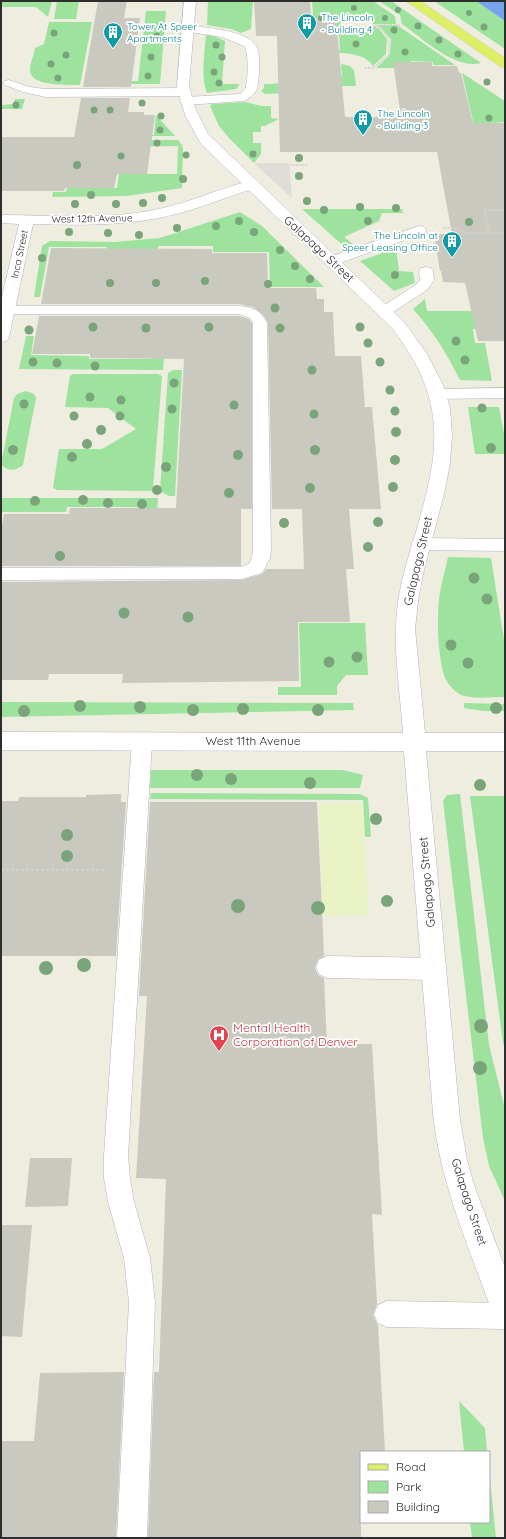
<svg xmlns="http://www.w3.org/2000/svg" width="506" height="1539" font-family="Quicksand,sans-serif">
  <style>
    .green { fill: #9de39e }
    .sand { fill: #e9f2c4 }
    .plaza { fill: #deded6 }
    .water { fill: #75a3ee }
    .building { fill: #cac9bf }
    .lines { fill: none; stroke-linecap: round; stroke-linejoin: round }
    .service-casing { stroke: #b5b3c0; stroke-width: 1 }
    .minor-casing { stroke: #b5b3c0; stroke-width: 1 }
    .tertiary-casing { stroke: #b5b3c0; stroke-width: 1 }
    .primary-casing { stroke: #d1d1d1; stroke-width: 1 }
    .path-far1 { stroke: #d1d1d1; stroke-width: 1.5; stroke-dasharray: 2 1; stroke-linecap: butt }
    .path { stroke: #d1d1d1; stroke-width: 2.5; stroke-dasharray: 3 2; stroke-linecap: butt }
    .service { fill: #fff; fill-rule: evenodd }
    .minor { fill: #fff; fill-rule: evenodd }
    .tertiary { fill: #fff; fill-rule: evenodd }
    .primary { fill: #dfef63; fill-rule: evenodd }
    .tree { fill: #7aa57a }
    .labels { text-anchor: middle; stroke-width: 3.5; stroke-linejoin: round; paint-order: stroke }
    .far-culture-label { font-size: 10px; fill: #0d838f; stroke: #fff; text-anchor: start }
    .far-street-label { font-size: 10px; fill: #2d2d2d; stroke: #fff }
    .street-label { font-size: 12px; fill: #2d2d2d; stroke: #fff }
    .health-label { font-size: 12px; fill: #be3a42; stroke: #fff; text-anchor: start }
  </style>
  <rect width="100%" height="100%" fill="#eeeddf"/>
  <!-- green -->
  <path class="green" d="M 1,1 L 52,1 L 48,17 L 36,7 L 1,7 Z
    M 57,1 L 79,1 L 76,19 L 54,19 Z
    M 208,1 L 253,1 L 251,29 L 241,33 L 231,29 L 207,25 Z
    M 312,1 L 373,1 L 395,16 L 396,24 L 373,24 L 372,16 L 340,16 L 341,27 L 314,27 Z
    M 379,1 L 391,1 L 481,63 C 455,70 422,38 402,24 L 400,15 Z
    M 434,1 L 476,1 L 505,21 L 505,49 Z
    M 146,11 L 166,11 L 160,84 L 109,84 L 122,81 L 138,81 Z
    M 49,22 L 92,22 L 80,85 C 69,85 29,87 30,70 C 30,63 34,55 35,48 L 44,44 Z
    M 375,25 L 397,25 L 455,65 L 433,65 L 433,62 L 411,61 L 411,66 L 394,65 L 394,68 L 376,68 L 390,55 L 391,39 L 381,28 Z
    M 373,26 L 379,29 L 387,39 L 386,54 L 373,66 C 366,55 349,53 337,53 L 340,50 L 339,35 L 336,35 L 335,28 L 342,28 L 343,31 L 373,31 Z
    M 206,34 L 214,36 L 225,41 L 222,84 L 239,84 L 238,87 L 236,89 L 207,93 C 200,76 205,52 206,34 Z
    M 341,64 L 350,66 L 354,70 L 356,86 L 285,86 L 285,93 L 265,94 L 261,91 L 264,88 L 264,84 C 291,84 316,76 342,76 Z
    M 462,73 L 505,101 L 505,122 L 491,123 L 494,136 L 475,130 Z
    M 15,99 L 25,99 L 22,109 L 1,109 L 1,105 L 13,104 Z
    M 246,102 L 261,106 L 271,106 L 271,118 L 279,119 L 265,126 L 261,126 L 261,132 L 253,132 L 253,143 L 261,143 L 261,154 L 254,163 L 230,139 L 219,126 L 210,106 L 212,104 Z
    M 156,115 L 175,136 L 122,136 L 122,135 L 154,135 Z
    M 114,140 L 178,140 L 183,146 L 179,146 L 183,147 L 182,188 L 126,196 L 52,197 L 53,192 L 66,192 L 67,188 L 117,188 L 119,174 L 177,174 L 178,146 L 113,147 Z
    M 302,209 L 402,209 L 403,213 L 382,213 L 379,221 L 344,237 L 353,244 L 346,248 Z
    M 240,212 L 262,226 L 324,287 L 270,287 L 269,252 L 213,252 L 213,246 L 158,246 L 158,250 L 107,250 L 107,247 L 49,247 L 40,297 L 34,297 L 42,246 L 50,241 L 115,242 L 160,238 Z
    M 396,248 L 399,271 L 413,272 L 415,283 L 394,291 L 360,261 Z
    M 425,299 L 427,311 L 498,311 L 482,329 L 473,329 L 475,343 L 485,343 L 492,381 L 460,380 C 447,354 433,331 413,309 Z
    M 26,336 L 34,336 L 31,355 L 89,356 L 89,359 L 153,359 L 153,357 L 164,357 L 163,370 L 19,369 Z
    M 173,370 L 182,370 L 175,496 L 169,496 L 160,491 L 168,373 Z
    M 73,374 L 158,374 L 162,376 L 153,488 L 151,491 L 57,490 L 53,488 L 59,449 L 102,449 L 136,429 L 108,408 L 65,407 L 70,376 Z
    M 26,391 L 34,394 L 36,398 L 23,465 C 16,471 7,472 1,464 L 14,398 L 17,394 Z
    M 468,407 L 499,407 L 504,434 L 505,435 L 505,454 L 475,454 Z
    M 1,498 L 158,498 L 157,515 L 146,515 L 146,507 L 67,507 L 66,512 L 2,512 L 1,515 Z
    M 448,557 L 491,558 L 505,646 L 505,697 C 494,697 476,699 465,696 C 457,695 446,683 444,675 C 437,651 436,611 441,587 C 443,577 446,567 448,557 Z
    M 299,623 L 365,623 L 368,675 L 346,675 L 337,686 L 337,695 L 278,695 L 278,687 L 301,687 Z
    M 1,702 L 353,703 L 354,710 L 1,717 Z
    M 464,703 L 505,704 L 505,711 L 483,711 L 464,708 Z
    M 151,770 L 343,770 L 363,775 L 360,788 L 150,788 Z
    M 151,793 L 360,794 L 368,798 L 371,837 L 365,837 L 363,800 L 150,799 Z
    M 460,794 L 489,1045 L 505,1109 L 505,1201 L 489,1166 L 483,1138 L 443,801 L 447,795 Z
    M 470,796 L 505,796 L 505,1050 L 503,1043 Z
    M 459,1401 L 485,1428 L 487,1452 L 464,1452 Z
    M 489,1469 L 496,1538 L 472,1538 L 470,1522 L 489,1522 Z"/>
  <!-- sand -->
  <path class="sand" d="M 319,803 L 362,803 L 369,916 L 143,916 L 144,893 L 322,893 Z"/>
  <!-- plaza -->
  <path class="plaza" d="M 255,163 L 289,163 L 292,198 L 258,167 Z"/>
  <!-- water -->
  <path class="water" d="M 476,1 L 505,1 L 505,21 Z"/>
  <!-- building -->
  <path class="building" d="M 98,1 L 127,1 L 124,18 L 140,18 L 131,87 L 83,87 Z
    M 254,1 L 310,1 L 311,18 L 336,18 L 345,117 L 401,117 L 393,62 L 432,62 L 432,66 L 457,66 L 459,73 L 461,73 L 473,123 L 505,123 L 505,341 L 478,341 L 465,283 L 443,282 L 441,271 L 440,271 L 434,234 L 452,234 L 437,152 L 280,152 L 277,36 L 256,36 Z
    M 81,98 L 130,98 L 128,112 L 144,112 L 144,115 L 155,115 L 147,174 L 117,174 L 114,188 L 65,188 L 64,191 L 1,191 L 1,137 L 74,137 Z
    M 51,248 L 212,249 L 212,253 L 267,253 L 268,288 L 316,288 L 317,299 L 324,299 L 324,312 L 333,312 L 335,356 L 361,356 L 365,407 L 372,407 L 381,509 L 349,509 L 354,569 L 346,569 L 350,622 L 298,622 L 299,681 L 122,683 L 123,674 L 49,674 L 48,680 L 1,680 L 1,582 L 242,580 L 262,574 L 266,569 L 304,569 L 302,509 L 272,509 L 268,323 L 263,315 L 253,307 L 239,304 L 41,304 Z
    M 39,316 L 239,316 L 249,319 L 252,323 L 252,509 L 241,509 L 241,566 L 1,566 L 1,532 L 4,514 L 69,514 L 70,508 L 176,508 L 184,359 L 90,358 L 90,354 L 32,354 Z
    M 121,794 L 121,802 L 126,802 L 116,956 L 1,956 L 1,801 L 18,801 L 19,797 L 86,797 L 86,795 Z
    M 150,802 L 317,802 L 324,956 L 318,959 L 315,968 L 318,975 L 324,978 L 327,1044 L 372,1044 L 382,1215 L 372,1214 L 377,1304 L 373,1315 L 378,1325 L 385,1452 L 361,1452 L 361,1538 L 148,1538 L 154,1372 L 159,1372 L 166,1179 L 136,1178 L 147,996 L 139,996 Z
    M 30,1158 L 72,1158 L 68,1206 L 25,1207 Z
    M 1,1225 L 32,1225 L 22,1337 L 1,1336 Z
    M 124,1372 L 116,1538 L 1,1538 L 1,1441 L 34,1441 L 40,1373 Z"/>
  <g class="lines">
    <!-- service casing -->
    <g class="service-casing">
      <path id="service" d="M 188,26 C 205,27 240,30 253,42 C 255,44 257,47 258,50 C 260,56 259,83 257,89 C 254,95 249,99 243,101 L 186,105 L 182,104 L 180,101 L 182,98 L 186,97 L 240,94 C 243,92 245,90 246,86 C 248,79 249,51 244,46 L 222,37 L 184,31 L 183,29 L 184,27 Z
        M 9,80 L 29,87 L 46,89 L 184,88 L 188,90 L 190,92 L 188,94 L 184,96 L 46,97 L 23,92 L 5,85 L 3,83 L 5,81 Z
        M 419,226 L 424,227 L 426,230 L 424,233 L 337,264 L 332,265 L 327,264 L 325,261 L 327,258 Z
        M 426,267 L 431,268 L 433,271 L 434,280 L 427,290 L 390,314 L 385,315 L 380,314 L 378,311 L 380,308 L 417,284 L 420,280 L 419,271 L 421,268 Z
        M 7,306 L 239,306 C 253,307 261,311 267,323 L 271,549 L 270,558 L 262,573 L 242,579 L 1,580 L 1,568 L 241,567 L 249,564 L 252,558 L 253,549 L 253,323 L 250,318 L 239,314 L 7,314 L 2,313 L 1,308 Z
        M 505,388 L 505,398 L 437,399 L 432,398 L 429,394 L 432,390 L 437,389 Z
        M 420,538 L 505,539 L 505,551 L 420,550 L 414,548 L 411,544 L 414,540 Z
        M 142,733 L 149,735 L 152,741 L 128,1156 L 130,1178 L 134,1202 L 150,1258 L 155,1302 L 147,1538 L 117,1538 L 129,1302 L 124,1258 L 108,1202 L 104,1178 L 104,1156 L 132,741 L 135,735 Z
        M 327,956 L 434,958 L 442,962 L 445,969 L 442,976 L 434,980 L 327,978 L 319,974 L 316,967 L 319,960 Z
        M 387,1301 L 505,1303 L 505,1329 L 387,1327 L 378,1323 L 374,1314 L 378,1305 Z"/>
    </g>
    <!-- minor casing -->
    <g class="minor-casing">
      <path id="minor" d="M 250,181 L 255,182 L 257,185 L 255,188 C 221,199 188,213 153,219 C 113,226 73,225 33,224 L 9,337 L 7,341 L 1,342 L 1,301 L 19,224 L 1,223 L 1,215 C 51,215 103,220 154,210 C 187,204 217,189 250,181 Z"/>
    </g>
    <!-- tertiary casing -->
    <g class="tertiary-casing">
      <path id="tertiary" d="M 184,1 L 196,1 L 189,86 L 195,108 L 208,134 L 404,322 L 427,354 L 443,385 L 450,408 L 452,435 L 450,463 L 445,490 L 423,574 L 418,601 L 415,629 L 425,733 L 505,733 L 505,751 L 426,751 L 460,1120 L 467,1160 L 474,1185 L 505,1268 L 505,1321 L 495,1316 L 490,1306 C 467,1242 440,1182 433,1113 L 404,751 L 1,750 L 1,732 L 403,733 C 400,690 392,645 398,603 C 401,579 409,555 416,532 C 440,449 448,401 392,328 L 201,144 L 185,115 L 177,86 Z"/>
    </g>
    <!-- primary casing -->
    <g class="primary-casing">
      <path id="primary" d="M 406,1 L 420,1 L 505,58 L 505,68 L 501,67 Z"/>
    </g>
    <!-- path-far1 -->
    <path class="path-far1" d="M 375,25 L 400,25
      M 365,68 L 373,68 L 389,55 L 389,38 L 380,29 L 371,25
      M 290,165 L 307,165
      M 505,210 L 484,210 L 489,233 L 505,233
      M 442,228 L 454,228 L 467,233 L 489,233"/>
    <!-- path -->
    <path class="path" d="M 1,870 L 104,870"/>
    <!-- service -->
    <use href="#service" class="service"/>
    <!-- minor -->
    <use href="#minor" class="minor"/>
    <!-- tertiary -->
    <use href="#tertiary" class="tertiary"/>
    <!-- primary -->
    <use href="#primary" class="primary"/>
  </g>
  <!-- trees -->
  <g class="tree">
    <circle cx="354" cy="8" r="3"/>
    <circle cx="398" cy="10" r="3"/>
    <circle cx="469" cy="13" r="3"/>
    <circle cx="321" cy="18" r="3"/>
    <circle cx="385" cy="18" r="3"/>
    <circle cx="418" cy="26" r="3.5"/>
    <circle cx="484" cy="27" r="3.5"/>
    <circle cx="394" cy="30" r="3.5"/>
    <circle cx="54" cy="33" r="3.5"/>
    <circle cx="157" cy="36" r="3.5"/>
    <circle cx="439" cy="40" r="3.5"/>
    <circle cx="356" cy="44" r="3.5"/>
    <circle cx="216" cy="45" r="3.5"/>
    <circle cx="405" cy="52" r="3.5"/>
    <circle cx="458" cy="54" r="3.5"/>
    <circle cx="66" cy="55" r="3.5"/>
    <circle cx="151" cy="57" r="3.5"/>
    <circle cx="222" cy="57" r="3.5"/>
    <circle cx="51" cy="64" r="3.5"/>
    <circle cx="214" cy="72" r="3.5"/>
    <circle cx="148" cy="76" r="3.5"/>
    <circle cx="58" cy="78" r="3.5"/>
    <circle cx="487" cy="82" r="3.5"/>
    <circle cx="219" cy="83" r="3.5"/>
    <circle cx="142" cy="103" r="3.5"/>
    <circle cx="16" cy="105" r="3.5"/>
    <circle cx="94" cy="110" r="3.5"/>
    <circle cx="110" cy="110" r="3.5"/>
    <circle cx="161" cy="116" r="3.5"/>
    <circle cx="489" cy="118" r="3.5"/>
    <circle cx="160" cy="130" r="3.5"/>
    <circle cx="157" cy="143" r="3.5"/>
    <circle cx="253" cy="154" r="3.5"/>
    <circle cx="186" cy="155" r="3.5"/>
    <circle cx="121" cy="156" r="3.5"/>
    <circle cx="299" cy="158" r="4"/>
    <circle cx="77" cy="165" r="4"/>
    <circle cx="299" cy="176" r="4"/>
    <circle cx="183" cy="179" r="4"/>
    <circle cx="91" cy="195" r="4"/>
    <circle cx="162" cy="198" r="4"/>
    <circle cx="307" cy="201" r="4"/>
    <circle cx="143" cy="203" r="4"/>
    <circle cx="75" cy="204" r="4"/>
    <circle cx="116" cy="204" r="4"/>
    <circle cx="360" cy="207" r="4"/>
    <circle cx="396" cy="208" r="4"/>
    <circle cx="324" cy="210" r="4"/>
    <circle cx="239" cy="221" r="4"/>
    <circle cx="368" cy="221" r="4"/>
    <circle cx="469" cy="222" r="4"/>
    <circle cx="216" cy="226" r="4"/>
    <circle cx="177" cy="228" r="4"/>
    <circle cx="69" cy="232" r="4"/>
    <circle cx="254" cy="232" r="4"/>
    <circle cx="108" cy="233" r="4"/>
    <circle cx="139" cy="235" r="4"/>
    <circle cx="280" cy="250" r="4"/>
    <circle cx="42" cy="258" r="4"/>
    <circle cx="295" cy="266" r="4"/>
    <circle cx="395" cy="275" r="4"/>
    <circle cx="310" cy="279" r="4"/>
    <circle cx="205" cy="281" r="4"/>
    <circle cx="110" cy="283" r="4"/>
    <circle cx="156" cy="283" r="4"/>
    <circle cx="268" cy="284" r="4"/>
    <circle cx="275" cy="308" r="4.5"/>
    <circle cx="93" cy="327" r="4.5"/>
    <circle cx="209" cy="327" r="4.5"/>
    <circle cx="360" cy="327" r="4.5"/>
    <circle cx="146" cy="328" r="4.5"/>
    <circle cx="280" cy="328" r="4.5"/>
    <circle cx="29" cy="330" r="4.5"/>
    <circle cx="456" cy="341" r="4.5"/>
    <circle cx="368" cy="343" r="4.5"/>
    <circle cx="465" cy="360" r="4.5"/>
    <circle cx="33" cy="362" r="4.5"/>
    <circle cx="380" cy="362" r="4.5"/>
    <circle cx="57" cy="363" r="4.5"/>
    <circle cx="95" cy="366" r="4.5"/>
    <circle cx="312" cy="370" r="4.5"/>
    <circle cx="174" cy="383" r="4.5"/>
    <circle cx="390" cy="390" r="4.5"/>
    <circle cx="90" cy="397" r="4.5"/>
    <circle cx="121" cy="400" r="4.5"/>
    <circle cx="24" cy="404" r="4.5"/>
    <circle cx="234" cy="405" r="4.5"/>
    <circle cx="482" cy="408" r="4.5"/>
    <circle cx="172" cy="409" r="4.5"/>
    <circle cx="395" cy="411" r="4.5"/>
    <circle cx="314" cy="414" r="4.5"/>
    <circle cx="74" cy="416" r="4.5"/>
    <circle cx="120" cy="416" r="4.5"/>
    <circle cx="101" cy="430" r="5"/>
    <circle cx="396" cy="432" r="5"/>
    <circle cx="87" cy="444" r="5"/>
    <circle cx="491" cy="448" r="5"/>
    <circle cx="13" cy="450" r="5"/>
    <circle cx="315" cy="450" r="5"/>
    <circle cx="238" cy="455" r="5"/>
    <circle cx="72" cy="457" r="5"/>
    <circle cx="395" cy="460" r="5"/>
    <circle cx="166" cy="467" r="5"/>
    <circle cx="393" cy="487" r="5"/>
    <circle cx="310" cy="488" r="5"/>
    <circle cx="157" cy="490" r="5"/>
    <circle cx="229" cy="493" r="5"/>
    <circle cx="83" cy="500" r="5"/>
    <circle cx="35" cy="501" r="5"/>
    <circle cx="108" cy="503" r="5"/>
    <circle cx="142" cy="504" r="5"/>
    <circle cx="378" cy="522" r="5"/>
    <circle cx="284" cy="523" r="5"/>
    <circle cx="368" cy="547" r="5"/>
    <circle cx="60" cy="556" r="5"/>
    <circle cx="474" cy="578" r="5.5"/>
    <circle cx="487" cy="599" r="5.5"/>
    <circle cx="124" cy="613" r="5.5"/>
    <circle cx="188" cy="617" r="5.5"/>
    <circle cx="451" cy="645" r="5.5"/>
    <circle cx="357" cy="657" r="5.5"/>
    <circle cx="329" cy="662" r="5.5"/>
    <circle cx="468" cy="663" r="5.5"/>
    <circle cx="80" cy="706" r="6"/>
    <circle cx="140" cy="707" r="6"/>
    <circle cx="496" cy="708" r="6"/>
    <circle cx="243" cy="709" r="6"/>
    <circle cx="193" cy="710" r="6"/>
    <circle cx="318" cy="710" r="6"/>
    <circle cx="24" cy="711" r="6"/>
    <circle cx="197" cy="775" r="6"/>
    <circle cx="231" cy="779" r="6"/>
    <circle cx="310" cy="783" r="6"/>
    <circle cx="480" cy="785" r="6"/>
    <circle cx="376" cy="819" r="6"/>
    <circle cx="67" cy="835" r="6"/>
    <circle cx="67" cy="856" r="6"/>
    <circle cx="387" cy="901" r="6"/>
    <circle cx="238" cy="906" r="7"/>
    <circle cx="318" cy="908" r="7"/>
    <circle cx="84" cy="965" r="7"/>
    <circle cx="46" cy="968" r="7"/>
    <circle cx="481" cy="1026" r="7"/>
    <circle cx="480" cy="1068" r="7"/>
  </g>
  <!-- icons -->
  <defs>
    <g id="building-pin" transform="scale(1)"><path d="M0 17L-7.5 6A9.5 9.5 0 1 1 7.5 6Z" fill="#0f9aa8" stroke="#fff"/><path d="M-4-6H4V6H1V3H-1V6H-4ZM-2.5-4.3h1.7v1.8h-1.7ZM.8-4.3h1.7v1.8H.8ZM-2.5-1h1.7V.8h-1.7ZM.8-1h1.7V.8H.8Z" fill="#fff"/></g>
    <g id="hospital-pin" transform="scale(1)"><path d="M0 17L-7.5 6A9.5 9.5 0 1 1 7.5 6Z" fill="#e0444e" stroke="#fff"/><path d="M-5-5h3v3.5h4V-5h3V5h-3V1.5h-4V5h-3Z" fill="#fff"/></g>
  </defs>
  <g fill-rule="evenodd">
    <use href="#building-pin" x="307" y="23"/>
    <use href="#building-pin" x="113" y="32"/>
    <use href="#building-pin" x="363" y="119"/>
    <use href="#building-pin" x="452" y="241"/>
    <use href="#hospital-pin" x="219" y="1035"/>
  </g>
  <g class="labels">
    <!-- far-culture labels -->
    <g class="far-culture-label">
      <text x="321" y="21">The Lincoln<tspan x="321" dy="12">- Building 4</tspan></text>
      <text x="127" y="30">Tower At Speer<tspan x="127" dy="12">Apartments</tspan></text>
      <text x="377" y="117">The Lincoln<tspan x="377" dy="12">- Building 3</tspan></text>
      <text x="438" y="239" text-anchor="end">The Lincoln at<tspan x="438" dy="12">Speer Leasing Office</tspan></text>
    </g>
    <!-- far-street labels -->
    <g class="far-street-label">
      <text transform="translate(92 218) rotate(-1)" y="4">West 12th Avenue</text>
      <text transform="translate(19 254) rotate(-78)" y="4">Inca Street</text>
    </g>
    <!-- street labels -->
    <g class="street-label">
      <text transform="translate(319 249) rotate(43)" y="4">Galapago Street</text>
      <text transform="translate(418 561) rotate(-77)" y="4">Galapago Street</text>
      <text x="253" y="745">West 11th Avenue</text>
      <text transform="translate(427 882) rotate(-95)" y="4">Galapago Street</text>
      <text transform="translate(469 1202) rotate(72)" y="4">Galapago Street</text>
    </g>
    <!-- health labels -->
    <g class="health-label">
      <text x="233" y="1032">Mental Health<tspan x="233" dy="14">Corporation of Denver</tspan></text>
    </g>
  </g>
  <!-- border -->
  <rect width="506" height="1539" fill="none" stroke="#2d2d2d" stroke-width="4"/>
  <!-- legend -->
  <rect x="360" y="1451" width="130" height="72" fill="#ffffff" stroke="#ababab"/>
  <rect x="368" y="1464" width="20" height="6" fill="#dfef63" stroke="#ababab"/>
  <text x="396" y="1471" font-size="12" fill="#2d2d2d">Road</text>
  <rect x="368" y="1481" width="20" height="12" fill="#9de39e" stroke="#ababab"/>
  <text x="396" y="1491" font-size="12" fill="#2d2d2d">Park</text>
  <rect x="368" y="1501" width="20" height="12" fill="#cac9bf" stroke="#ababab"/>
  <text x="396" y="1511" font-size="12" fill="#2d2d2d">Building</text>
</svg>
